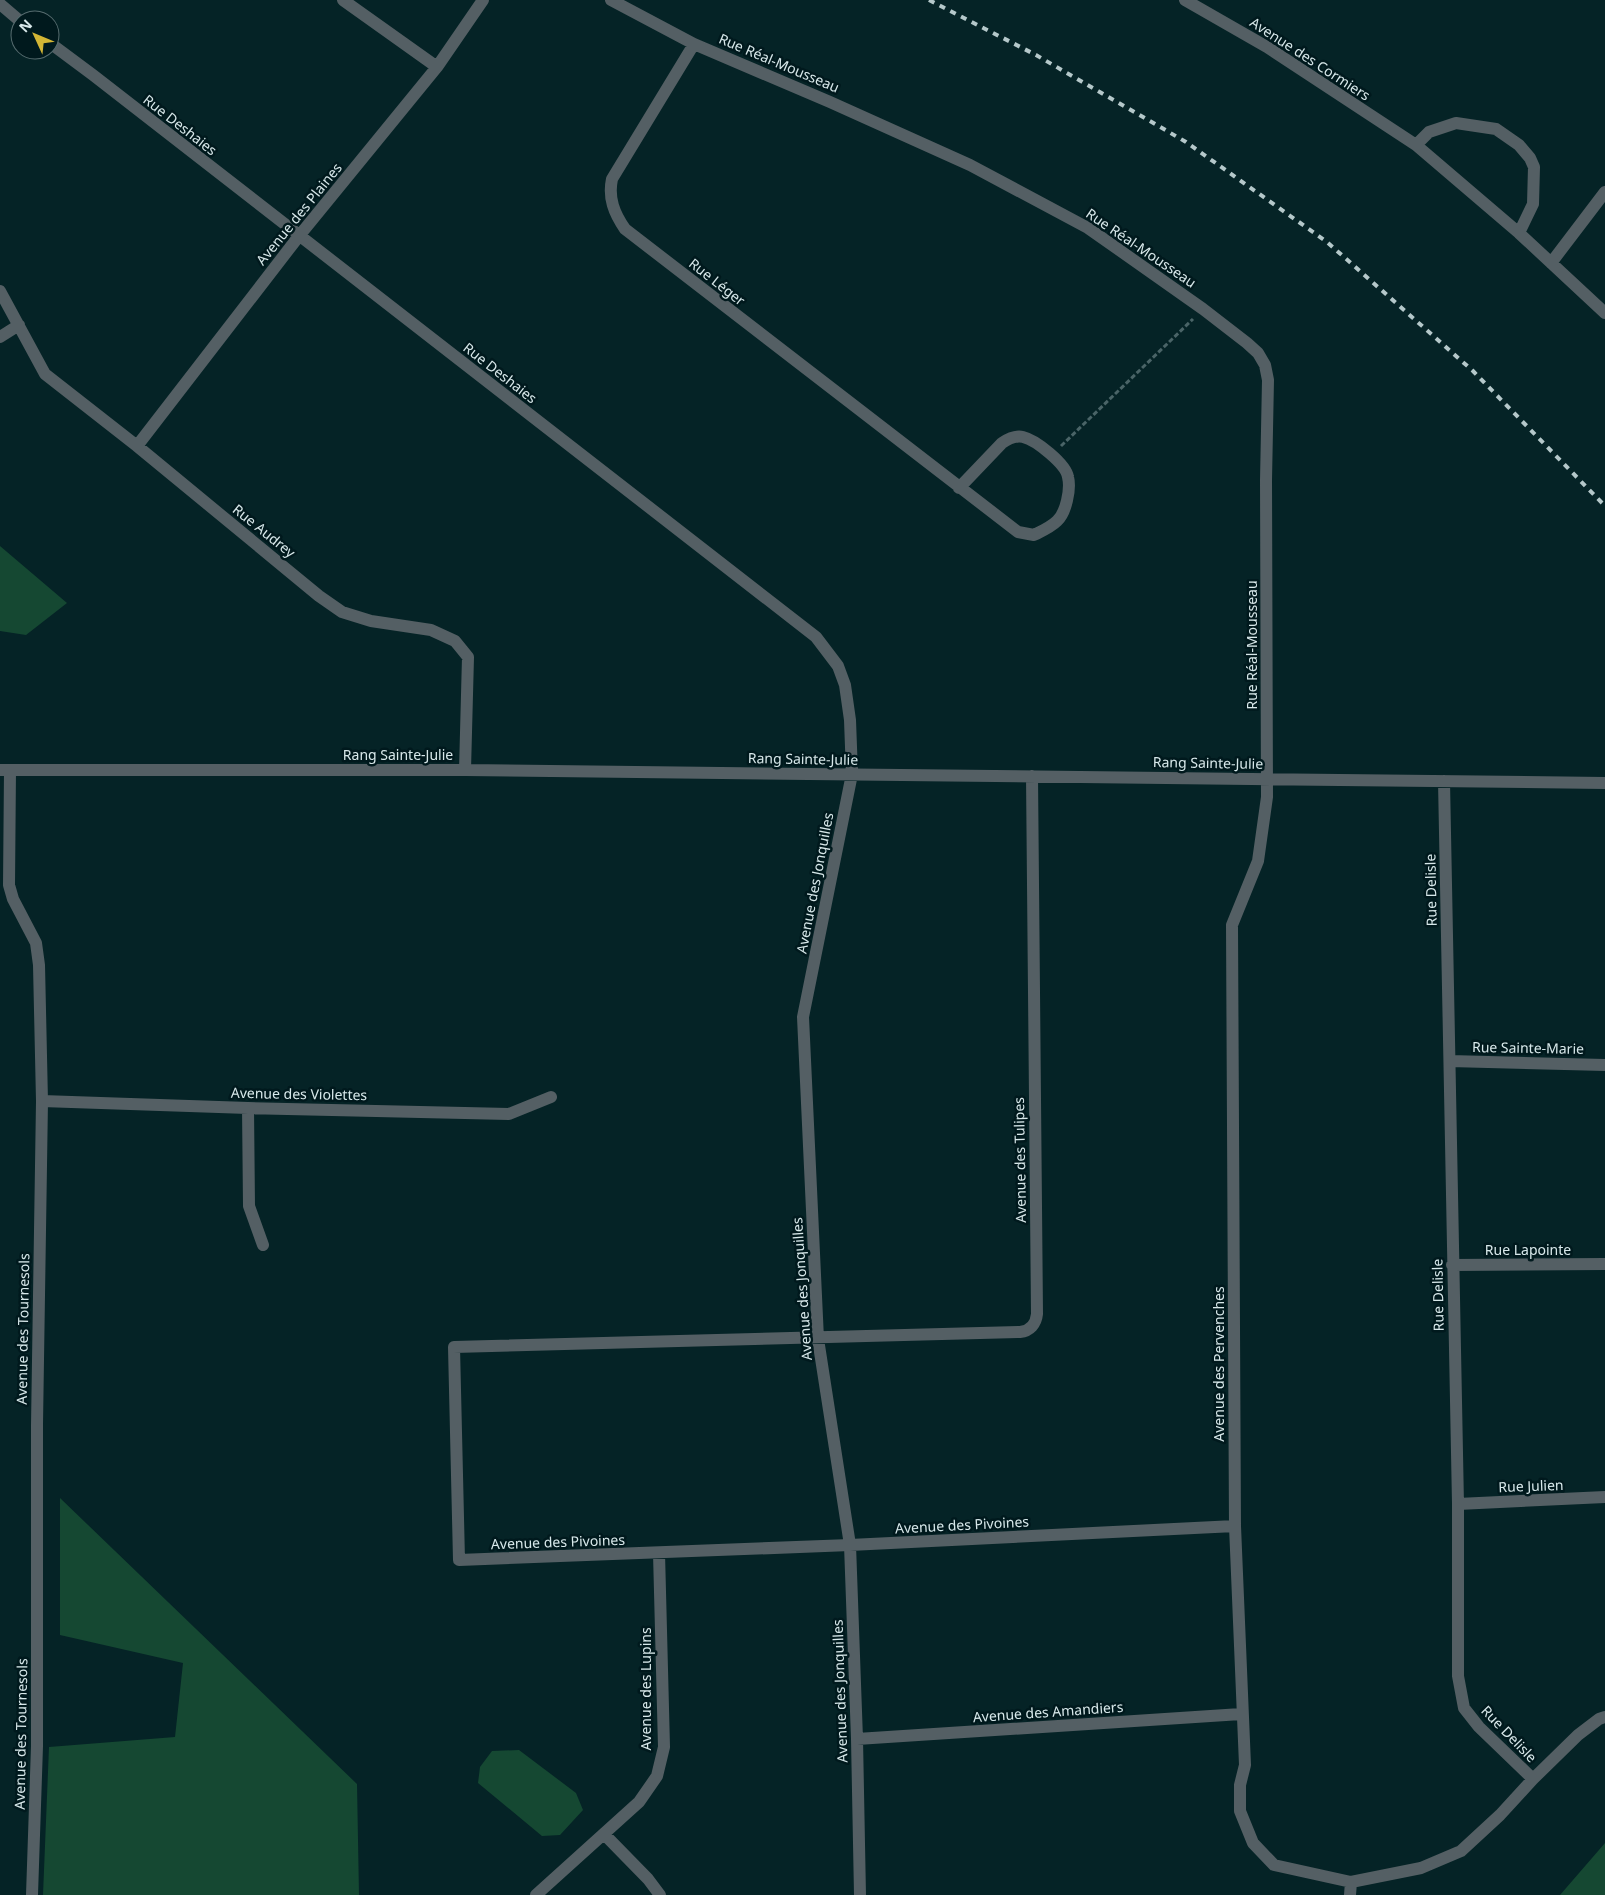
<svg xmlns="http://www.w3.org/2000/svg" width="1605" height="1895" font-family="'Noto Sans',sans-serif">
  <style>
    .green { fill: #154832 }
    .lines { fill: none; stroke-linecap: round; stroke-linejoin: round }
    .path { stroke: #4a6467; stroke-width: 3; stroke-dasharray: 5 2.5; stroke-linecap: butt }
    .minor { stroke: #545f64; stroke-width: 12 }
    .rail { stroke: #b5c8ca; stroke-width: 4; stroke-dasharray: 6 6; stroke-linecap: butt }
    .labels { text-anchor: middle; stroke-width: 5; stroke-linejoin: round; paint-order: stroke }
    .street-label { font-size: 14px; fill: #d7e8ea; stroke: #00191d }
  </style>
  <rect width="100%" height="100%" fill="#052326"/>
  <!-- green -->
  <path class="green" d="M 0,546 L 67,603 L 26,635 L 0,631 Z
    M 60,1498 L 357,1784 L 359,1895 L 43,1895 L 49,1747 L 175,1737 L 183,1663 L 60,1635 Z
    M 519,1750 L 576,1793 L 583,1810 L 560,1835 L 542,1836 L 478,1783 L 480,1767 L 492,1751 Z
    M 1605,1843 L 1605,1895 L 1560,1895 Z"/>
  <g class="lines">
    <!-- path -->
    <path class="path" d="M 1061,446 L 1193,319"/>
    <!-- minor -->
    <path class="minor" d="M 343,0 L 437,67
      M 611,0 L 694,44 L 830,102 L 970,165 L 1088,228 L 1203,309 L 1247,343 L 1258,353 L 1265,365 L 1268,380 L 1266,480 L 1267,797 L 1258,861 L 1232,925 L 1235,1526 L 1245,1765 L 1240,1785 L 1240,1811 L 1253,1843 L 1274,1865 L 1351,1882 L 1421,1868 L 1461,1851 L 1500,1815 L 1533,1779 L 1578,1735 L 1599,1719 L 1605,1717
      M 1185,0 L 1267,47 L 1416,145 L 1519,233 L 1605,313
      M 0,4 L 20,21
      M 50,43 L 93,75 L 816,637 L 838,666 L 845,685 L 850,720 L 852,774 L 803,1017 L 818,1339 L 850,1545 L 857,1739 L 860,1895
      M 694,44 L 612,179 C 608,198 614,213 625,229 L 1018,532 L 1034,535 C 1042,531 1051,527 1057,521 C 1066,513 1071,489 1068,477 C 1066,464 1036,440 1023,437 C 1015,435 1008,439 1002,443 L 959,488
      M 1416,145 L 1429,132 L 1456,123 L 1496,129 L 1519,145 L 1530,158 L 1534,167 L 1533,204 L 1519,233
      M 1551,263 L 1605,192
      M 0,291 L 45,374 L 137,446 L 319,596 L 342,612 L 371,621 L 431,630 L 455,641 L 468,657 L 465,770
      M 0,337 L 19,325
      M 137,446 L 299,236 L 437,67 L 483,0
      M 0,770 L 465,770 L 1605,783
      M 10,770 L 9,885 L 13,899 L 36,943 L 39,965 L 42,1101 L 37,1425 L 37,1746 L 32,1895
      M 1032,776 L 1037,1314 C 1036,1324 1030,1331 1020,1332 L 454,1347 L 459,1560 L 850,1545 L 1235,1526
      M 1444,781 L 1458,1504 L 1458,1676 L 1464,1708 L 1479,1727 L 1533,1779
      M 1450,1061 L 1605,1065
      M 42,1101 L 248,1108 L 509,1114 L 551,1097
      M 248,1108 L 249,1206 L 263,1245
      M 1452,1265 L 1605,1264
      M 1458,1504 L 1605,1497
      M 857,1739 L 1241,1714
      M 604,1834 L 648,1879 L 660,1895
      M 536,1895 L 639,1802 L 657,1776 L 664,1747 L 659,1553
      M 1350,1895 L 1351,1882"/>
    <!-- rail -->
    <path class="rail" d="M 929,0 L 1036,55 L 1186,142 L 1327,242 L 1473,371 L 1605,506"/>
  </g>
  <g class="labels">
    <!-- street labels -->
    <g class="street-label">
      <text transform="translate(1310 59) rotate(33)" y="5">Avenue des Cormiers</text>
      <text transform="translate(779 63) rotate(23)" y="5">Rue Réal-Mousseau</text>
      <text transform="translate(180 125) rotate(38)" y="5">Rue Deshaies</text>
      <text transform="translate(299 214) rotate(-51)" y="5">Avenue des Plaines</text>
      <text transform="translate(1141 248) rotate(34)" y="5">Rue Réal-Mousseau</text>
      <text transform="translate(717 282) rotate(38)" y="5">Rue Léger</text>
      <text transform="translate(500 373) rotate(38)" y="5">Rue Deshaies</text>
      <text transform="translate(264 531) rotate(39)" y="5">Rue Audrey</text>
      <text transform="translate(1252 645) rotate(-90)" y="5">Rue Réal-Mousseau</text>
      <text x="398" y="760">Rang Sainte-Julie</text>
      <text transform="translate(803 759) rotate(1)" y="5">Rang Sainte-Julie</text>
      <text transform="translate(1208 763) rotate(1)" y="5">Rang Sainte-Julie</text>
      <text transform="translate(815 883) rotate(-79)" y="5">Avenue des Jonquilles</text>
      <text transform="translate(1431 890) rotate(-91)" y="5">Rue Delisle</text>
      <text transform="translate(1528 1048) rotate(1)" y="5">Rue Sainte-Marie</text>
      <text transform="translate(299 1094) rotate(1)" y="5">Avenue des Violettes</text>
      <text transform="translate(1020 1160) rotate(-91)" y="5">Avenue des Tulipes</text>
      <text x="1528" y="1255">Rue Lapointe</text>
      <text transform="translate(802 1289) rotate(-94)" y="5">Avenue des Jonquilles</text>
      <text transform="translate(1438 1295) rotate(-91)" y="5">Rue Delisle</text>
      <text transform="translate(23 1329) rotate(-89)" y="5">Avenue des Tournesols</text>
      <text transform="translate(1219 1364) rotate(-90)" y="5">Avenue des Pervenches</text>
      <text transform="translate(1531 1486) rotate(-2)" y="5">Rue Julien</text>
      <text transform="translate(962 1525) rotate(-3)" y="5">Avenue des Pivoines</text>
      <text transform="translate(558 1542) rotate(-2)" y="5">Avenue des Pivoines</text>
      <text transform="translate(646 1689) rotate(-90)" y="5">Avenue des Lupins</text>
      <text transform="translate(840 1691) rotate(-92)" y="5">Avenue des Jonquilles</text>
      <text transform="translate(1048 1712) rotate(-4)" y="5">Avenue des Amandiers</text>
      <text transform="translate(21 1734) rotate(-89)" y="5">Avenue des Tournesols</text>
      <text transform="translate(1509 1734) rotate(46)" y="5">Rue Delisle</text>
    </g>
  </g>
  <!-- north arrow -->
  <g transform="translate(35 35) rotate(314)"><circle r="24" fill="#00191d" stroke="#566c6f"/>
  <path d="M0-4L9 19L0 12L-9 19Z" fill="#d3b635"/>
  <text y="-8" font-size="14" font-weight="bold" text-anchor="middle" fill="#d7e8ea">N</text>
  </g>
</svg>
